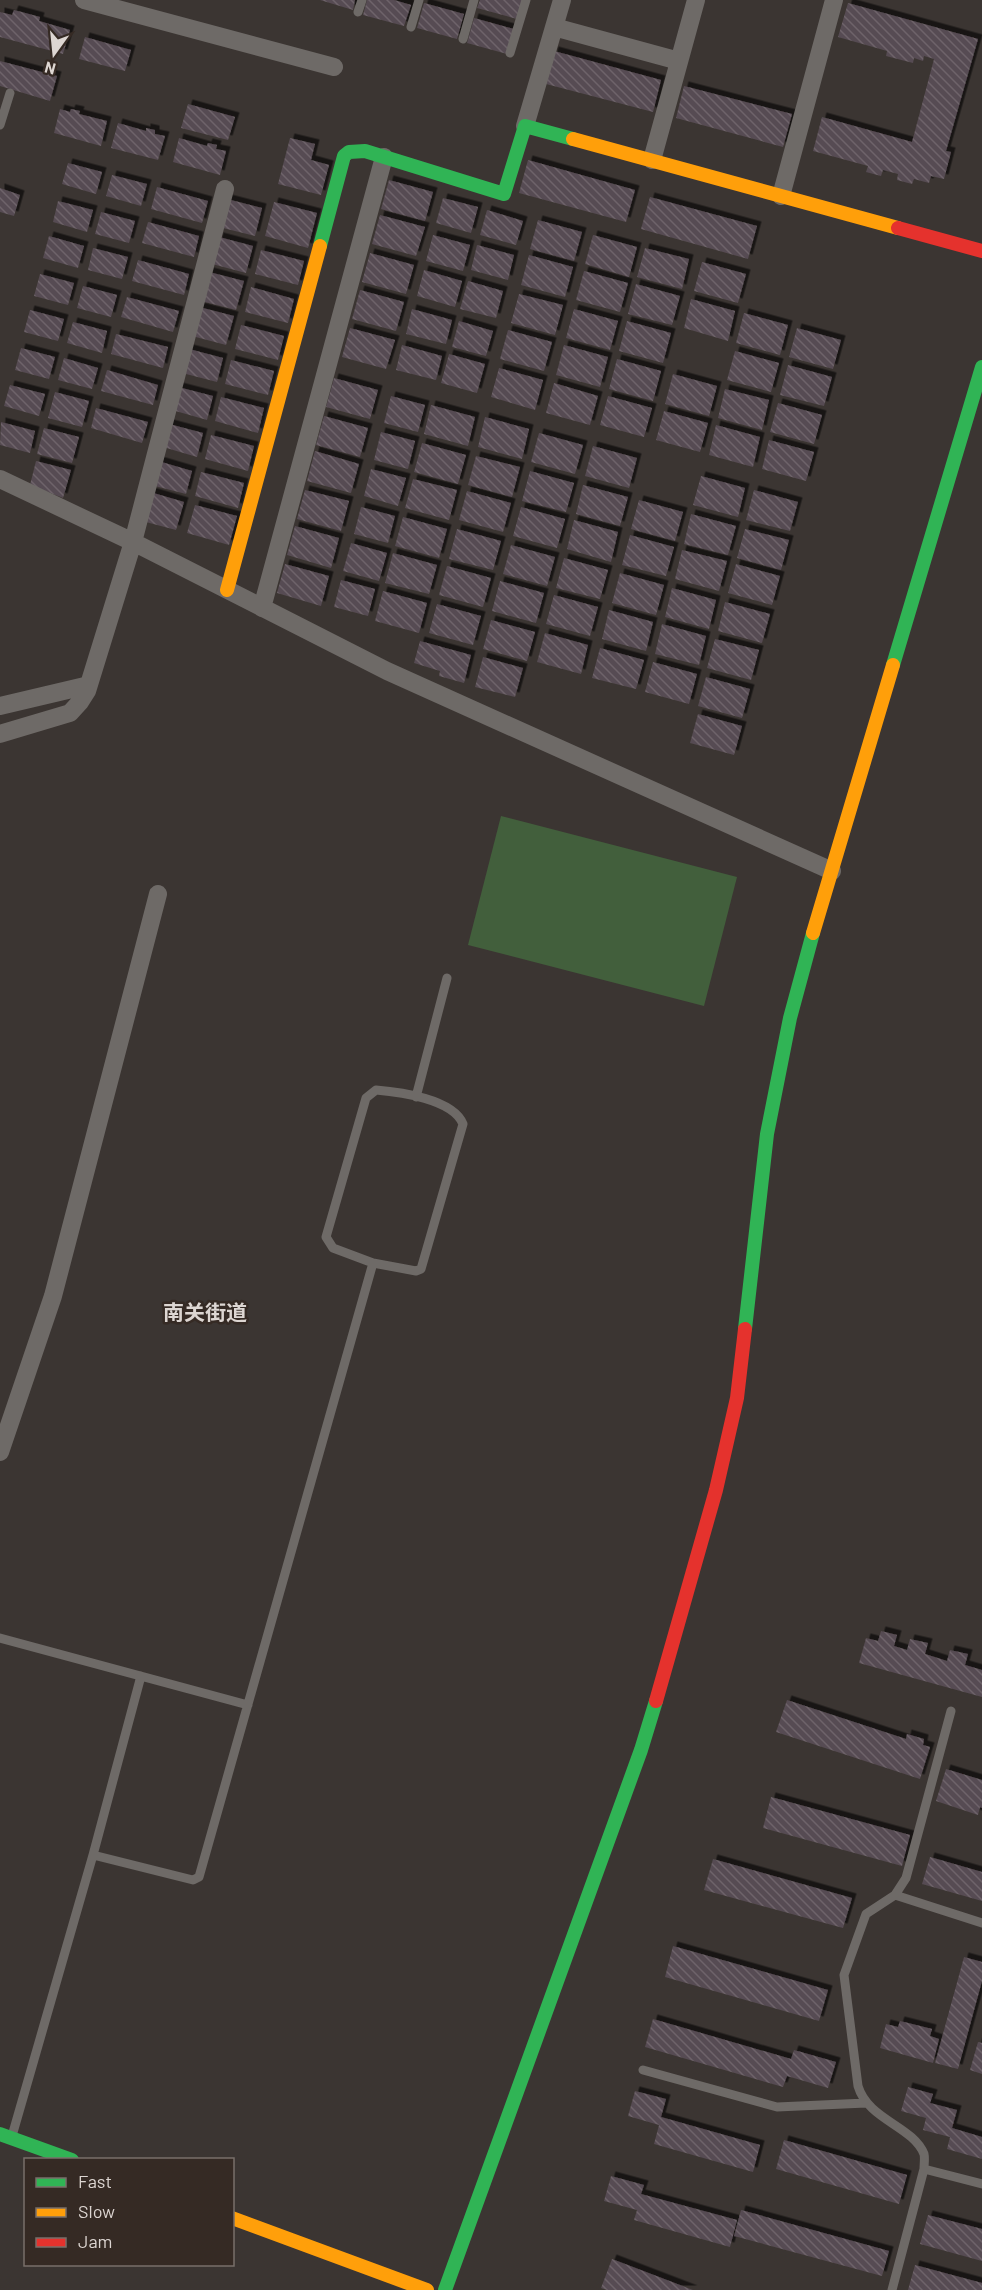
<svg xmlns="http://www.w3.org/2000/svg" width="982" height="2290" font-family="Barlow,'Noto Sans SC',sans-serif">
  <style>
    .pitch { fill: #425f3c }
    .building { fill: url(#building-back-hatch); filter: url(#shadow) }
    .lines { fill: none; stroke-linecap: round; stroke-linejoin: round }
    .lane { stroke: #6e6a67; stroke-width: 9 }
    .street { stroke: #6e6a67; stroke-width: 18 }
    .fast { stroke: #30b455; stroke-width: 14 }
    .slow { stroke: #ff9f0a; stroke-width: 14 }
    .jam { stroke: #e5322d; stroke-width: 14 }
    .labels { text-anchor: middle; stroke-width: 5; stroke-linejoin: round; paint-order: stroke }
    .district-label { font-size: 21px; font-weight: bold; fill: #ddd6d2; stroke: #352a24 }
  </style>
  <defs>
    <pattern id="building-back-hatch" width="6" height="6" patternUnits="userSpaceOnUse" patternTransform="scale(1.5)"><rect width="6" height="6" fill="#564b52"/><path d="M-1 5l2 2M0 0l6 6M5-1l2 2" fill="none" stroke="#6e646a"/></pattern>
    <filter id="shadow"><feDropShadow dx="4.5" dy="-4.5" stdDeviation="0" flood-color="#0009"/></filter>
  </defs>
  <rect width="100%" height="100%" fill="#3b3532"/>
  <!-- pitch -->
  <path class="pitch" d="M 501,816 L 737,877 L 704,1006 L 468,945 Z"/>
  <!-- building -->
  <path class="building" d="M 320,0 L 355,0 L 353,10 Z
    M 367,0 L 394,0 L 411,5 L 404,26 L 363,15 Z
    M 480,0 L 522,0 L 517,19 L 477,8 Z
    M 424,3 L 464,14 L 457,39 L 417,28 Z
    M 848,3 L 978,39 L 946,151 L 951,152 L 944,179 L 931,176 L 929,183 L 914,179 L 912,184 L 897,180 L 898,174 L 883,170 L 881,176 L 866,172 L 868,166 L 813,151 L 822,117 L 912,142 L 934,59 L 924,56 L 923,61 L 914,58 L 913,63 L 886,56 L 887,51 L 838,37 Z
    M 14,10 L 40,17 L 39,21 L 70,30 L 63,54 L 0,37 L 0,12 L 12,15 Z
    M 474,18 L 514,29 L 507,54 L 467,43 Z
    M 85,37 L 131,50 L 125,71 L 79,59 Z
    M 554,51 L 661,80 L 653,112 L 546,84 Z
    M 0,61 L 57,76 L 50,101 L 0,86 Z
    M 684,86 L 792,114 L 783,147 L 676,118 Z
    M 188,104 L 235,117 L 228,140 L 181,128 Z
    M 60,109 L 70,112 L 71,109 L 80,111 L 79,114 L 107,121 L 101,146 L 54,133 Z
    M 118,123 L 146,131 L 146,128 L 155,130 L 155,134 L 165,136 L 158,160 L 111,148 Z
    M 179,138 L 207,146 L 208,143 L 217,145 L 216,149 L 226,151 L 220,175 L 173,162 Z
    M 290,138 L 315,144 L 311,160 L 329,165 L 321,195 L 278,184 Z
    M 528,160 L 635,190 L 626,222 L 519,193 Z
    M 68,163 L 102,172 L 96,194 L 62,184 Z
    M 112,175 L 147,184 L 141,206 L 106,196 Z
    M 389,180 L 433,192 L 425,221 L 381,209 Z
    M 157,187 L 208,201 L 202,223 L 151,209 Z
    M 0,188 L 20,195 L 14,216 L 0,212 Z
    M 650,197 L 757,226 L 748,259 L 641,229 Z
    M 443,198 L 478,207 L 471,233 L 436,223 Z
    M 227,199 L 262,208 L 255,236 L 219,227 Z
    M 58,201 L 93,210 L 87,232 L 53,222 Z
    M 274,202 L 317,213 L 308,248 L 265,236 Z
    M 487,210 L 523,221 L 516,245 L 480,235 Z
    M 101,212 L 135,221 L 129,243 L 95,234 Z
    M 380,215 L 425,227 L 416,256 L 372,244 Z
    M 538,220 L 582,232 L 574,261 L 530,249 Z
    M 148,222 L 199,236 L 194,257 L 142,243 Z
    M 433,235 L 470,245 L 463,271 L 426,261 Z
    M 593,235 L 637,247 L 629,277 L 585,264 Z
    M 49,236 L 84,246 L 78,268 L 43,258 Z
    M 219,237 L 253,246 L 246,273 L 212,264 Z
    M 477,245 L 514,255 L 508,280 L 471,270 Z
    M 93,248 L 128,257 L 122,279 L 88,270 Z
    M 645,248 L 689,259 L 682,289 L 637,277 Z
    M 261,250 L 304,261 L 298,285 L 255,274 Z
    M 370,253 L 414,265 L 406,294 L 362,282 Z
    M 529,255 L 573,267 L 565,297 L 521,285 Z
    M 138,260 L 189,274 L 184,295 L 132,281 Z
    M 702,262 L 746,274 L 738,303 L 694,291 Z
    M 424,270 L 462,281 L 455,307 L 417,296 Z
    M 584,271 L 628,283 L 620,312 L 576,300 Z
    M 209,272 L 244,281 L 236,310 L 201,301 Z
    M 40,274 L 74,283 L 68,305 L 34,296 Z
    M 468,281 L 503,291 L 496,318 L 460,309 Z
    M 636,284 L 680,296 L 672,325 L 628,314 Z
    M 83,286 L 117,295 L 111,317 L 77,308 Z
    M 251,287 L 294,299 L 288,323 L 245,312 Z
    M 360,290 L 404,302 L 396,331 L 352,319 Z
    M 519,294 L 563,305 L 555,335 L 511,323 Z
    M 127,297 L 179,311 L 173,332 L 121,317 Z
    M 691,299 L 735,311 L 728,341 L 684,328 Z
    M 199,307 L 234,316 L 226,345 L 192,336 Z
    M 412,309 L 452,320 L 446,344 L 406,334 Z
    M 574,309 L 618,321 L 610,350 L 566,338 Z
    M 30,310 L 64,319 L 58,341 L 24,332 Z
    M 744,313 L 788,325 L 780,355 L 736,343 Z
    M 459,321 L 493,331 L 486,356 L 452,347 Z
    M 627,321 L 671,333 L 663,363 L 619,351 Z
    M 73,322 L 107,331 L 102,353 L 67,343 Z
    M 241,325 L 284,336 L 278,360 L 235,349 Z
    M 350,328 L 395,340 L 386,369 L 342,357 Z
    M 797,328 L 841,340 L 833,369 L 789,357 Z
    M 508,330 L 552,342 L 544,371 L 500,359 Z
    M 116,334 L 168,347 L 163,368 L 111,354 Z
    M 402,345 L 442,356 L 436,380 L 396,370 Z
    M 564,345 L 608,357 L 600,387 L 556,375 Z
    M 21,348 L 55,357 L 49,379 L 15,370 Z
    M 189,349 L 223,358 L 217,382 L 182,373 Z
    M 735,351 L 779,363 L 771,392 L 727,380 Z
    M 449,354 L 485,364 L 477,393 L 441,383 Z
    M 64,358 L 98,368 L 92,389 L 58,380 Z
    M 617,359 L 661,371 L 653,401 L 609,389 Z
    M 231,360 L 274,371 L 268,395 L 225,384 Z
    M 788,365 L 832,377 L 824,406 L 780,395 Z
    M 499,368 L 543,380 L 535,410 L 491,397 Z
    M 107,370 L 158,385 L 153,405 L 101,391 Z
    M 673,374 L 717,386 L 709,416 L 665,404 Z
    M 334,378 L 378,390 L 370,419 L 326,407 Z
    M 554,383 L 598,396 L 590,425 L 546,413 Z
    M 10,385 L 45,394 L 39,416 L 4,406 Z
    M 178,387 L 213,396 L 207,420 L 172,410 Z
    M 725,389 L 769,400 L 762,430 L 718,418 Z
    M 55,392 L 89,401 L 82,427 L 48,418 Z
    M 391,396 L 425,405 L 418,432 L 384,423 Z
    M 608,396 L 652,408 L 644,437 L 600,425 Z
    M 221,397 L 264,408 L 258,433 L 215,421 Z
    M 778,403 L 822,415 L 814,444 L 770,432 Z
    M 431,405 L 475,417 L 468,446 L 424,434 Z
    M 96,408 L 148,422 L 142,443 L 91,428 Z
    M 664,411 L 708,423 L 700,452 L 656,440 Z
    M 324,416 L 368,428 L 360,457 L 316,445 Z
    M 485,417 L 529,429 L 522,459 L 478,447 Z
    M 1,422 L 35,431 L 30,453 L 0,445 Z
    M 169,424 L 203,433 L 197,457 L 163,447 Z
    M 716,425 L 760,437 L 753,467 L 709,455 Z
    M 44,428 L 79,437 L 72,463 L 37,454 Z
    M 381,432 L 415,441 L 408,469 L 374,460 Z
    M 539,433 L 583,445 L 575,474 L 531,462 Z
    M 211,435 L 254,446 L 248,471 L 205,459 Z
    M 769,440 L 814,452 L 806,481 L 762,469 Z
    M 422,443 L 466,455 L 458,484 L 414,472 Z
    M 593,446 L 637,458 L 629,488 L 585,476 Z
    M 315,451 L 359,464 L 351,493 L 307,481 Z
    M 476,456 L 520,467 L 512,497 L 468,485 Z
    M 36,461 L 71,470 L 63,498 L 30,485 Z
    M 158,461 L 192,471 L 186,494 L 151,485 Z
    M 371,469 L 406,478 L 398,506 L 364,496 Z
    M 530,471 L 574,483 L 566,512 L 522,501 Z
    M 201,472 L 244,483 L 238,508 L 195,496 Z
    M 701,476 L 745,488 L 738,517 L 693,505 Z
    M 413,479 L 457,490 L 449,520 L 405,508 Z
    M 583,485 L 628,497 L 620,526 L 576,514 Z
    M 305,490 L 349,501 L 341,531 L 297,519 Z
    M 754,490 L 798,502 L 790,531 L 746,520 Z
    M 467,491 L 511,503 L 503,532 L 459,520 Z
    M 150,492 L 184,502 L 176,530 L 142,521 Z
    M 639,500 L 683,512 L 675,541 L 631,529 Z
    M 195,505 L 237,516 L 229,545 L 187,533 Z
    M 361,507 L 395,516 L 388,543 L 354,534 Z
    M 521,507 L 565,519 L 557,548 L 513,536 Z
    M 691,514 L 736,526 L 728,555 L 684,544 Z
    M 403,517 L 447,529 L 439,558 L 395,546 Z
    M 574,520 L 618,532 L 611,562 L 567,549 Z
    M 295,526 L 339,538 L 331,568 L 287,555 Z
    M 457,529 L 501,541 L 493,570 L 449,559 Z
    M 745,529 L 789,540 L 781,570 L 737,558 Z
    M 630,535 L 674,547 L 666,576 L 622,565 Z
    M 351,543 L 387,553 L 379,581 L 343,571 Z
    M 511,545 L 555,557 L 547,586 L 503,574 Z
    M 682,550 L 727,561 L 719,591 L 675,579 Z
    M 393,553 L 437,565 L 429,594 L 385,583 Z
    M 564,558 L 608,570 L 600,599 L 556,588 Z
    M 285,564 L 329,576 L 321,606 L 277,593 Z
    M 736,564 L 780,576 L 772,605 L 728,593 Z
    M 447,566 L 491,578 L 483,607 L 439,595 Z
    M 620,573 L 664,585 L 656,615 L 612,603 Z
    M 341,580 L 375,589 L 368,616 L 334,607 Z
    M 500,581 L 544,593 L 536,623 L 492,611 Z
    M 672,588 L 716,600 L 709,629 L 665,617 Z
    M 383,591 L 427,603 L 419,633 L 375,621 Z
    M 554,595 L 598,607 L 590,636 L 546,624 Z
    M 725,602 L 770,614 L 762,643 L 718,631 Z
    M 437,604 L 481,616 L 473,645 L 429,633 Z
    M 609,610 L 653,622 L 646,651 L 602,639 Z
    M 491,620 L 535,632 L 527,661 L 483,649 Z
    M 662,624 L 706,636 L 699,665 L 655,654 Z
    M 545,633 L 588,645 L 581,674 L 537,662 Z
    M 715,639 L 759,650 L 751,680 L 707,668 Z
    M 420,641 L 471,655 L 464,683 L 439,676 L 440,671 L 414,663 Z
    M 600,648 L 644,660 L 636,689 L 592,678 Z
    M 483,657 L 523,668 L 515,697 L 475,687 Z
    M 653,662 L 697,674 L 689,704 L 645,692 Z
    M 706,677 L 750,689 L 742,718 L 698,706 Z
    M 698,714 L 742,726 L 734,755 L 690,743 Z
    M 881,1631 L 897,1635 L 894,1646 L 907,1650 L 910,1639 L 928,1643 L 925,1654 L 947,1661 L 950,1650 L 968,1654 L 965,1665 L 982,1670 L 982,1697 L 859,1663 L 866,1638 L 878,1641 Z
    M 787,1700 L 906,1739 L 907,1734 L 924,1739 L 923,1745 L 930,1747 L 920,1779 L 776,1732 Z
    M 946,1769 L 982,1780 L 982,1808 L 980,1807 L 978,1815 L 936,1801 Z
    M 771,1797 L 910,1835 L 902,1866 L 763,1828 Z
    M 930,1857 L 982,1872 L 982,1901 L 922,1884 Z
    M 713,1859 L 852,1898 L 843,1928 L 704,1890 Z
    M 673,1946 L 828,1990 L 819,2021 L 665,1977 Z
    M 964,1957 L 982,1962 L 982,1981 L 958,2069 L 935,2063 Z
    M 653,2019 L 791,2059 L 794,2050 L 836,2062 L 828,2088 L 787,2076 L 783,2087 L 645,2047 Z
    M 900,2021 L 932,2029 L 930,2036 L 939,2039 L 933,2063 L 880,2048 L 886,2024 L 898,2027 Z
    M 978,2042 L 982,2043 L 982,2074 L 970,2070 Z
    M 908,2087 L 933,2094 L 930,2103 L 957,2110 L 952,2128 L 982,2137 L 982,2159 L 947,2149 L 950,2137 L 923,2130 L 926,2118 L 901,2111 Z
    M 635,2091 L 666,2099 L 661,2117 L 760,2145 L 753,2172 L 654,2144 L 659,2125 L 628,2116 Z
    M 784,2140 L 907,2175 L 899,2204 L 776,2169 Z
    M 611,2176 L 644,2185 L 641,2194 L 737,2220 L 730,2247 L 634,2220 L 637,2210 L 604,2201 Z
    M 741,2210 L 889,2251 L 882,2276 L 734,2236 Z
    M 928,2215 L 982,2229 L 982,2261 L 920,2244 Z
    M 612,2259 L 693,2290 L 607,2290 L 601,2288 Z
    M 915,2265 L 982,2283 L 982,2290 L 908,2290 Z"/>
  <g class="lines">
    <!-- lane -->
    <path class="lane" d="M 358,12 L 362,0
      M 411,27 L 419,0
      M 463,39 L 474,0
      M 510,53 L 526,0
      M 0,125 L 10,93
      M 376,1090 C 400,1092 453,1099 463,1124 L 421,1269 L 416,1271 L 373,1263 L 333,1248 L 326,1237 L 366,1098 Z
      M 416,1097 L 447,978
      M 0,1638 L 248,1705
      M 93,1855 L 193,1880 L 199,1877 L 373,1263
      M 895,1895 L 982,1923
      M 643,2070 L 777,2107 L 866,2103
      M 12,2136 L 93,1855 L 141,1676
      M 924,2169 L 982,2184
      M 892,2290 L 924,2169 C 924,2164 925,2158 924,2154 C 913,2126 868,2120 858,2086 L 844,1975 L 866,1914 L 895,1895 L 906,1878 L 951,1711"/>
    <!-- street -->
    <path class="street" d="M 84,0 L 334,67
      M 554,27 L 679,61
      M 525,126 L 562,0
      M 652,160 L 696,0
      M 781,196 L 834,0
      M 0,479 L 133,542 L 387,671 L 832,871
      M 262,608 L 384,157
      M 0,706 L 89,685
      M 0,734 L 70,713 L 80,702 L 87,691 L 133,542 L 225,189
      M 0,1452 L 53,1296 L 158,894"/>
    <!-- fast -->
    <path class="fast" d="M 320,246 L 344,156 L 349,152 L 365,151 L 504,194 L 525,126 L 573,139
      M 893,665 L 982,367
      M 745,1329 L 767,1134 L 790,1018 L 813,933
      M 0,2134 L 72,2160
      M 445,2290 L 641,1750 L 656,1701"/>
    <!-- slow -->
    <path class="slow" d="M 573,139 L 898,228
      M 227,590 L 320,246
      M 813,933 L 893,665
      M 232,2218 L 427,2290"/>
    <!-- jam -->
    <path class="jam" d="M 898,228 L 982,251
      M 656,1701 L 716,1490 L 737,1398 L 745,1329"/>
  </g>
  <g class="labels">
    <!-- district labels -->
    <g class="district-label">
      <text x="205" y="1320">南关街道</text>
    </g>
  </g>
  <!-- legend -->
  <rect x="24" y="2158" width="210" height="108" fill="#352a24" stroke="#786f6a" stroke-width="1.5"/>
  <rect x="36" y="2178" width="30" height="9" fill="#30b455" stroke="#786f6a" stroke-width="1.5"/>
  <text x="78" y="2188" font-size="18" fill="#ddd6d2">Fast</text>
  <rect x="36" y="2208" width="30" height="9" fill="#ff9f0a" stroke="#786f6a" stroke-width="1.5"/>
  <text x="78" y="2218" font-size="18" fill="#ddd6d2">Slow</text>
  <rect x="36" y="2238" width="30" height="9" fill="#e5322d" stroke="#786f6a" stroke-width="1.5"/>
  <text x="78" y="2248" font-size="18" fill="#ddd6d2">Jam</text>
  <!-- north arrow -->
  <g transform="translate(54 54) rotate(195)" stroke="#352a24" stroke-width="4.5" paint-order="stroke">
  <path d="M0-4.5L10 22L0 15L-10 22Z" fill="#ddd6d2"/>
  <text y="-9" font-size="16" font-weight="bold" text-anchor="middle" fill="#ddd6d2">N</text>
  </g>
</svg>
